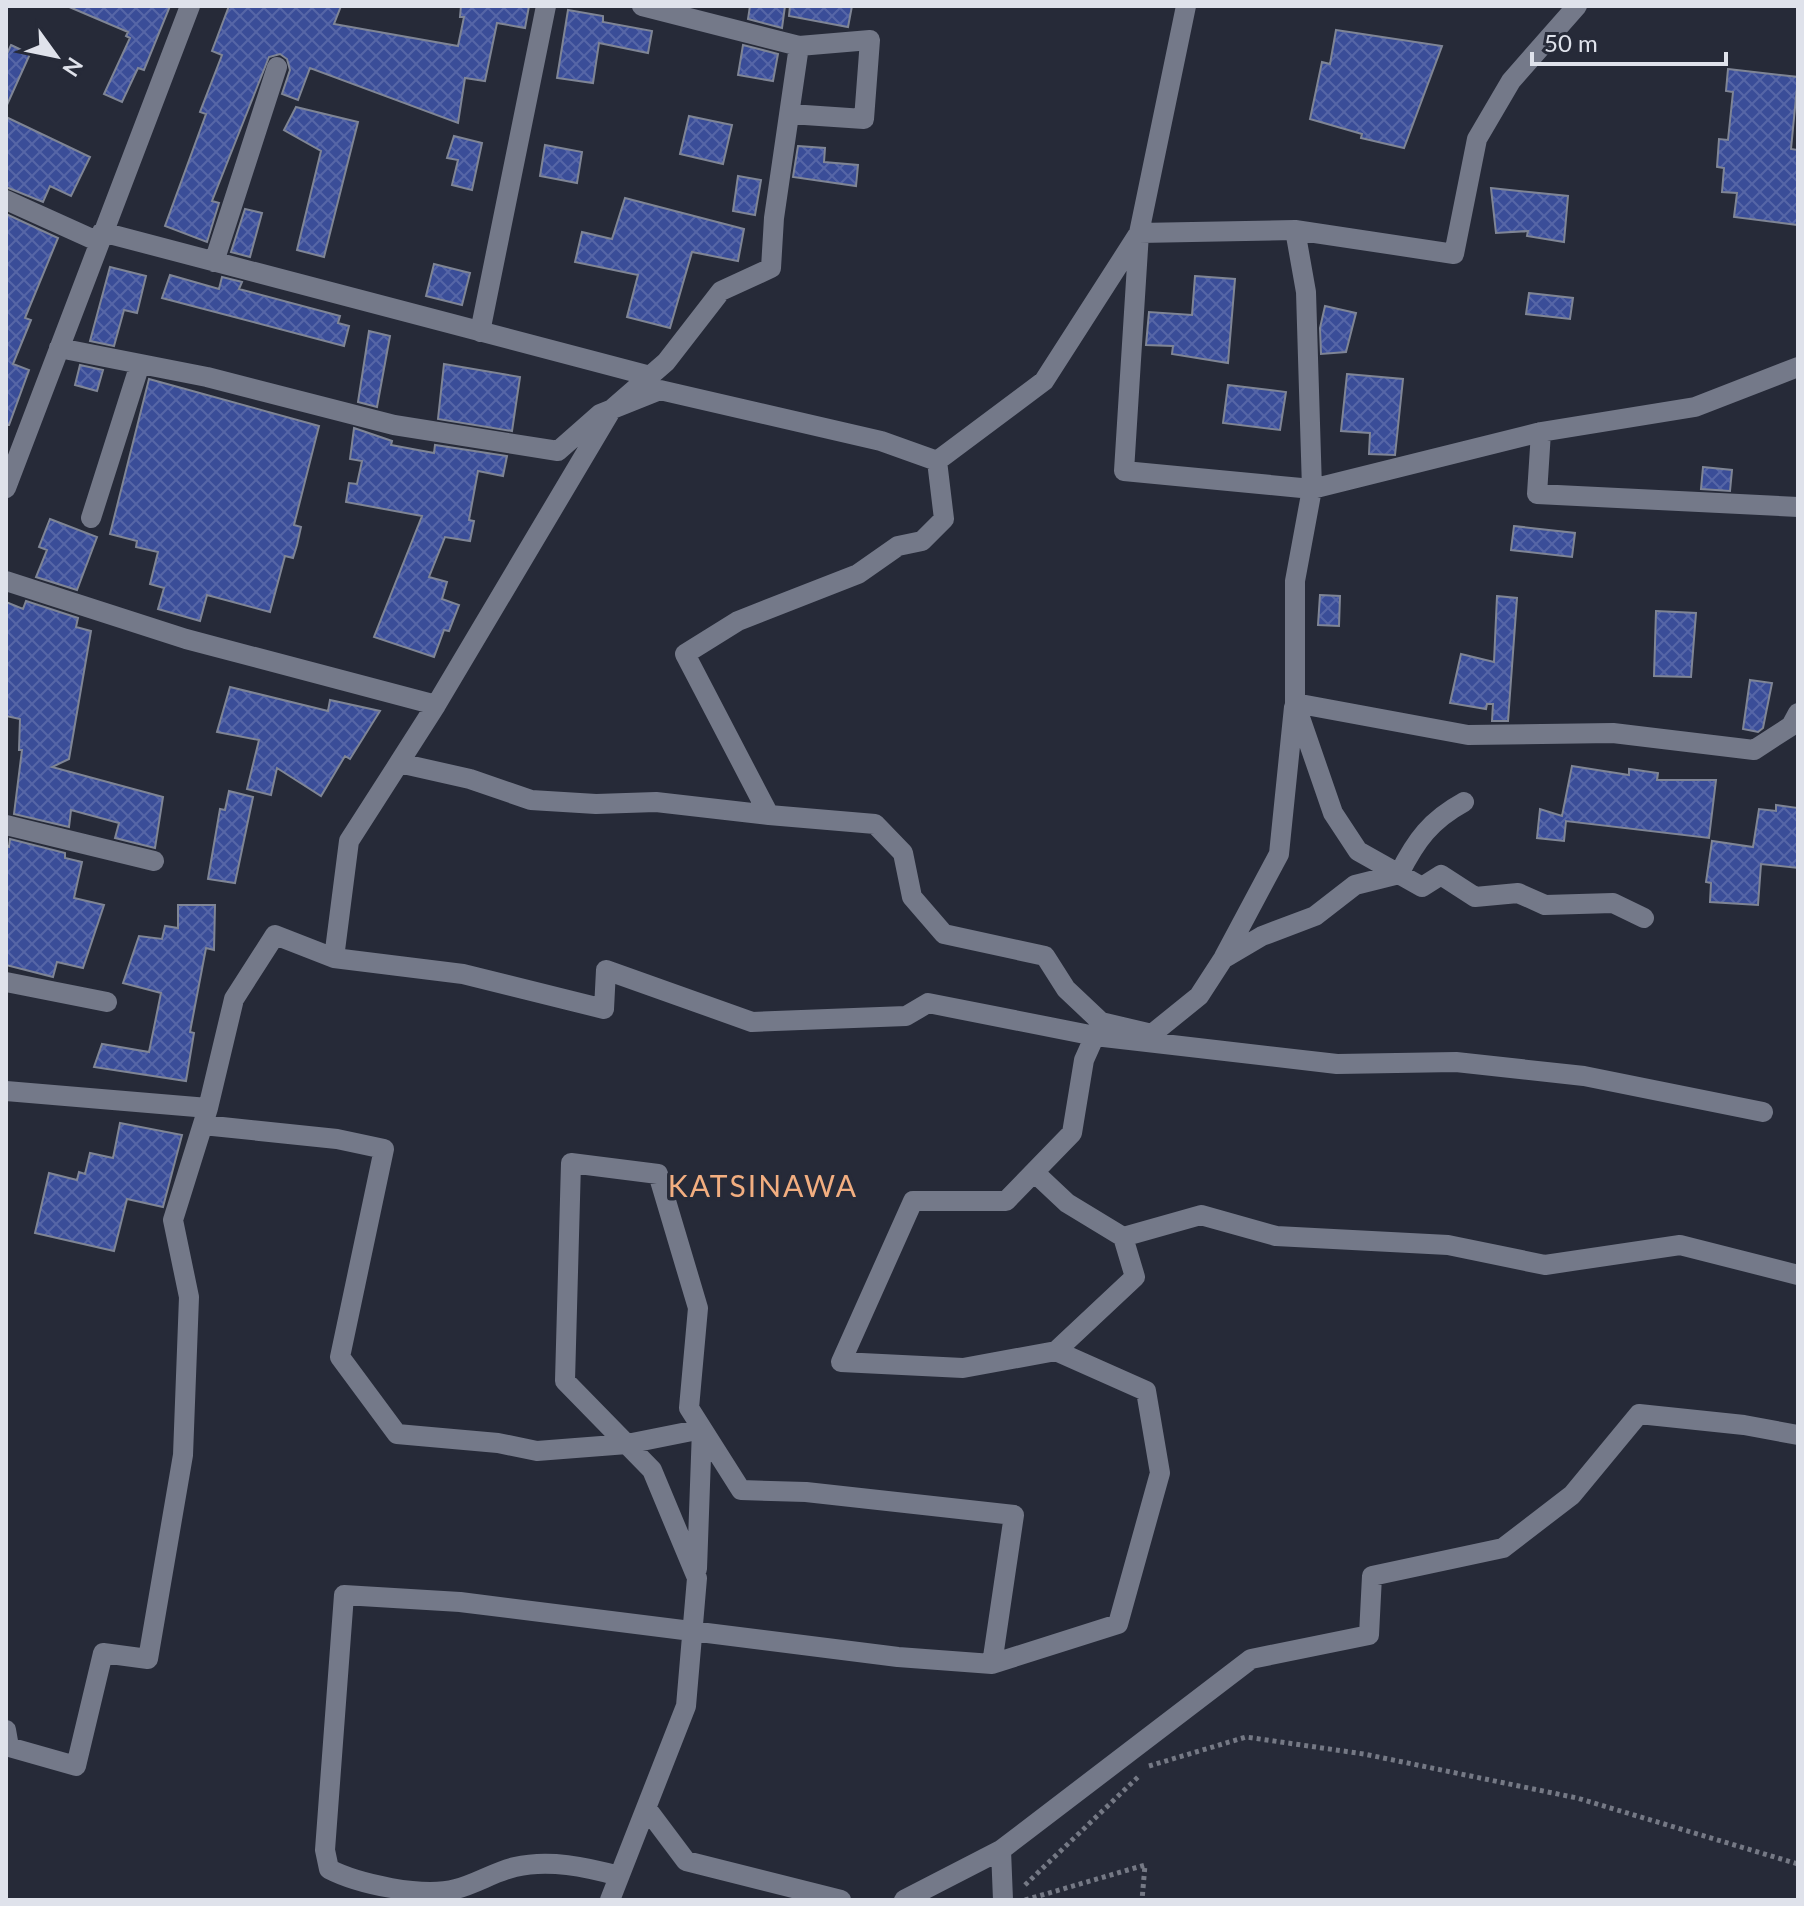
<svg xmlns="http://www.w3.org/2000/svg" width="1804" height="1906" font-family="Lato,sans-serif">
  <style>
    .building { fill: url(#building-cross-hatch); stroke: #7f8595; stroke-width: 2 }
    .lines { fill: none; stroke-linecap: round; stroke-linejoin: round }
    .path { stroke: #757985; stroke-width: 5; stroke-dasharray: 4 4; stroke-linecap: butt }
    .minor { stroke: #747989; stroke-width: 20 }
    .labels { text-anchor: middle; stroke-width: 7; stroke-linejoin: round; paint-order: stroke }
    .quarter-label { font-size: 30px; letter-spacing: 2px; fill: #f2ae80; stroke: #262a38 }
  </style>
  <defs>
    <pattern id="building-cross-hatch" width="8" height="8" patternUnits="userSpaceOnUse" patternTransform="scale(2)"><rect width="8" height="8" fill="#3a4d98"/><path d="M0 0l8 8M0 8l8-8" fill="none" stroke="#5666a7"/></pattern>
  </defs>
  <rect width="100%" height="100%" fill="#262a38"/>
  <!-- building -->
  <path class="building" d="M 67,6 L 170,6 L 144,70 L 138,68 L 122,102 L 104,94 L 130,38 L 126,36 L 128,32 Z
    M 229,6 L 341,6 L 334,24 L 458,46 L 464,17 L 460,17 L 461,6 L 529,6 L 525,28 L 497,23 L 485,81 L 465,78 L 458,123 L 310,68 L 298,100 L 282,94 L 290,70 L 287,59 L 280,54 L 269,57 L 212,201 L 219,203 L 207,242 L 165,226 L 206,114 L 200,112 L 222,55 L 212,51 Z
    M 750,6 L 785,6 L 782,28 L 748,19 Z
    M 790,6 L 852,6 L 848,27 L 789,16 Z
    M 568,10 L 603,16 L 603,22 L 652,31 L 648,53 L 599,43 L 593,83 L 557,78 Z
    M 1336,30 L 1442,46 L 1404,148 L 1361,138 L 1362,134 L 1310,119 L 1322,62 L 1330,64 Z
    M 11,45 L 30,54 L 6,107 L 6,56 Z
    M 743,45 L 778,54 L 773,81 L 738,75 Z
    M 1728,69 L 1798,77 L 1791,149 L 1798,150 L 1798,225 L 1734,217 L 1737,193 L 1722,192 L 1724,168 L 1717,167 L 1719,139 L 1728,140 L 1733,92 L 1726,91 Z
    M 296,107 L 358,122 L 324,257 L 297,250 L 321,151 L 284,130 Z
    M 689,116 L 732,125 L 723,164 L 680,154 Z
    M 6,117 L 90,157 L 71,196 L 50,186 L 43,202 L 6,187 Z
    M 454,136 L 482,143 L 472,190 L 452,185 L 458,160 L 447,158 Z
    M 545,145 L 582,152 L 577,183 L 540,176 Z
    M 798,146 L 825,148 L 824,162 L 858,165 L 856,186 L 793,177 Z
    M 738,176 L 761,180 L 755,215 L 733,211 Z
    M 1491,188 L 1568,196 L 1564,242 L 1527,236 L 1528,231 L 1496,233 Z
    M 625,198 L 744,229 L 738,261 L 692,252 L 670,328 L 627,317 L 638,275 L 575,262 L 582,232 L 612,239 Z
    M 245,209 L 262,213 L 250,257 L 231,252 Z
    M 6,214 L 58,238 L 25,318 L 31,320 L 13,364 L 29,370 L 9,425 L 6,425 Z
    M 434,264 L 470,273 L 462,305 L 426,296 Z
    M 110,267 L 146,276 L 137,313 L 124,310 L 114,346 L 90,341 Z
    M 170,275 L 219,289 L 222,277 L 242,282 L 239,289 L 340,316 L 338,323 L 349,326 L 344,346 L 162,298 Z
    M 1195,276 L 1235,279 L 1228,363 L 1172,354 L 1173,346 L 1146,345 L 1149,312 L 1192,315 Z
    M 1529,293 L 1573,298 L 1570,319 L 1526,314 Z
    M 1325,306 L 1356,313 L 1346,352 L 1321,354 L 1320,328 Z
    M 369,331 L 390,336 L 377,407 L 358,402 Z
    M 444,364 L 520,377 L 512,431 L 438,419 Z
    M 80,365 L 103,370 L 97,391 L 75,385 Z
    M 1347,374 L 1403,379 L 1395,455 L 1369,454 L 1370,433 L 1341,431 Z
    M 149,379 L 319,426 L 294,525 L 301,527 L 297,545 L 293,558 L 285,556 L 270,612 L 207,595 L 200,621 L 158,609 L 164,588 L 150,584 L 158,552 L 136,547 L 137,541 L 110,534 Z
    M 1228,385 L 1286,392 L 1280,430 L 1223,423 Z
    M 354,428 L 392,441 L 391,445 L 434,453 L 435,445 L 507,456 L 503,476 L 478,471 L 469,520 L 474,521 L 470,541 L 445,537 L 429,577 L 447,582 L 442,599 L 459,605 L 449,631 L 444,630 L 434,657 L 374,637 L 422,516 L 346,502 L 349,483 L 357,484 L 362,461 L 350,459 Z
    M 1703,467 L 1732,470 L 1730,491 L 1701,489 Z
    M 50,519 L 97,537 L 77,590 L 36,577 L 47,550 L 39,547 Z
    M 1514,526 L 1575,533 L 1572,557 L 1511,550 Z
    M 1320,595 L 1340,596 L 1339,626 L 1318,625 Z
    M 1497,596 L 1517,598 L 1508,721 L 1492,721 L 1493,704 L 1487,704 L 1486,709 L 1450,703 L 1461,654 L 1494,662 Z
    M 26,601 L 78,618 L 76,627 L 91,631 L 69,759 L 52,767 L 163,797 L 155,848 L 115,838 L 119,823 L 71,810 L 69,827 L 14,814 L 22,750 L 19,750 L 20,719 L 6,716 L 6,602 L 23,609 Z
    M 1656,611 L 1696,613 L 1691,677 L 1654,676 Z
    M 1750,680 L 1772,683 L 1763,728 L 1758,732 L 1743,729 Z
    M 230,687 L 328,711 L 330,700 L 380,711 L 350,759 L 345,756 L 321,796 L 277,768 L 271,795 L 247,789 L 259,740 L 217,732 Z
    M 1572,766 L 1629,775 L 1629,769 L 1658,773 L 1657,780 L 1716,780 L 1709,838 L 1566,821 L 1564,841 L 1537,838 L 1540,809 L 1562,816 Z
    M 229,791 L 253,797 L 235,883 L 208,879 L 220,809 L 225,810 Z
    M 1776,805 L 1798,808 L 1798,868 L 1761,864 L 1758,905 L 1710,902 L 1711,883 L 1706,882 L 1712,841 L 1753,847 L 1759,809 L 1776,811 Z
    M 10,839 L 65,853 L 65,858 L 82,862 L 74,898 L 104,905 L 83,968 L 57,962 L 53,977 L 6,965 L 6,846 L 9,847 Z
    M 178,905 L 215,905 L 214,950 L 206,948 L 190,1032 L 194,1033 L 186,1081 L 94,1067 L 102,1044 L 149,1052 L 161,993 L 123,983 L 139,936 L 162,939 L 165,926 L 178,928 Z
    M 120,1123 L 182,1135 L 163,1207 L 127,1199 L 114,1251 L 35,1233 L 49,1173 L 77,1180 L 79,1172 L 85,1174 L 90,1153 L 113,1158 Z"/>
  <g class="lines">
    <!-- path -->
    <path class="path" d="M 1149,1766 L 1246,1737 L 1364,1754 L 1577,1798 L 1798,1864
      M 1025,1885 L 1139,1776
      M 1025,1900 L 1145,1865 L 1142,1900"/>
    <!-- minor -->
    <path class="minor" d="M 642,6 L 799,46
      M 1186,6 L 1139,233 L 1295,230
      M 6,200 L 99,242
      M 102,232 L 650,376
      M 214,262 L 277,67
      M 480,332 L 546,6
      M 59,348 L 207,377 L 394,425 L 558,451 L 600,414 L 660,390 L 881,441 L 937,461
      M 1798,367 L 1695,407 L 1541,432 L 1312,489 L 1295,581 L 1295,703 L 1468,735 L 1613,733 L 1754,750 L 1791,726 L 1798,713
      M 1541,432 L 1537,494 L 1798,507
      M 937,461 L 944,519 L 922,541 L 898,546 L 858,574 L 738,621 L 685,654 L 769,815 L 656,802 L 596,804 L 531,800 L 470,779 L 399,763 L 349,841 L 334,958 L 463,974 L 604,1009 L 606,970 L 752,1022 L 906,1016 L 928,1003 L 1095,1036 L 1337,1064 L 1456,1062 L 1584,1076 L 1763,1112
      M 937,461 L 1044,381 L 1139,233 L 1124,471 L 1312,489 L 1306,292 L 1295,230 L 1454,254 L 1477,139 L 1511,81 L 1577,6
      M 6,488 L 190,6
      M 91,518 L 140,364
      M 6,581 L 186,639 L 436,705 L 399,763
      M 1295,703 L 1333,813 L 1358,851 L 1422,887 L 1441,875 L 1475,897 L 1518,893 L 1545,905 L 1613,903 L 1644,918
      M 436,705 L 612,409 L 666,362 L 721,291 L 771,268 L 774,218 L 799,46 L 870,40 L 864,119 L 790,114
      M 769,815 L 875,824 L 903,853 L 912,897 L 944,934 L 1045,956 L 1066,989 L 1101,1022 L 1152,1034 L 1199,996 L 1223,959 L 1262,936 L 1315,916 L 1355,885 L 1399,874 C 1416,840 1431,820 1464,802
      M 6,825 L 154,861
      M 1224,957 L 1279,854 L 1294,707
      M 6,982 L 107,1002
      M 6,1091 L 208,1108
      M 203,1125 L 337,1139 L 384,1149 L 340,1357 L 397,1434 L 498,1443 L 537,1451 L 627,1444 L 702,1429 L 697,1569
      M 1034,1172 L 1067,1203 L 1123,1237 L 1135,1277 L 1056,1351 L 963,1368 L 841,1362 L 913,1201 L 1006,1201 L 1072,1133 L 1084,1060 L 1101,1022
      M 1123,1237 L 1201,1215 L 1276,1236 L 1448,1245 L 1545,1265 L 1680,1245 L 1798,1275
      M 6,1730 L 9,1747 L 76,1766 L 103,1653 L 148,1659 L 183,1455 L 189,1297 L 173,1220 L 208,1108 L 234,999 L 275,935 L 334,958
      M 647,1809 L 686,1861 L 841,1900
      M 1001,1850 L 1003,1900
      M 619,1876 C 586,1867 549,1859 515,1867 C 494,1872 476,1884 456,1889 C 423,1898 358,1884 329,1869 L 325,1850 L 344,1595 L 460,1602 L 898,1657 L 992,1664 L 1118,1624 L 1160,1473 L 1146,1391 L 1056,1351
      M 610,1900 L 686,1706 L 697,1578 L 652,1470 L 565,1381 L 571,1163 L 658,1174 L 698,1308 L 689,1408 L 741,1490 L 806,1492 L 1014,1515 L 992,1664
      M 904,1900 L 1001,1850 L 1251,1659 L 1369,1635 L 1372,1576 L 1503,1548 L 1572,1495 L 1639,1414 L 1744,1425 L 1798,1435"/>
  </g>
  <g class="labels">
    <!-- quarter labels -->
    <g class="quarter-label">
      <text x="763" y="1197">KATSINAWA</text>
    </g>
  </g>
  <!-- border -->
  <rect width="1804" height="1906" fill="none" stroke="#dfe2eb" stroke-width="16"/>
  <!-- north arrow -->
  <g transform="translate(56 56) rotate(123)" stroke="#262a38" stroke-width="6" paint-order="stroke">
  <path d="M0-6L14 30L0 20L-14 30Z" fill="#dfe2eb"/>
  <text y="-12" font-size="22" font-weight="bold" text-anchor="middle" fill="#dfe2eb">N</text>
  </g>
  <!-- scale -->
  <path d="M1532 52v12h194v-12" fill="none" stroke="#dfe2eb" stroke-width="4"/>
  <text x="1544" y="52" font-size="24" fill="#dfe2eb" stroke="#262a38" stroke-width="6" paint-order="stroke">50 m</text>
</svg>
